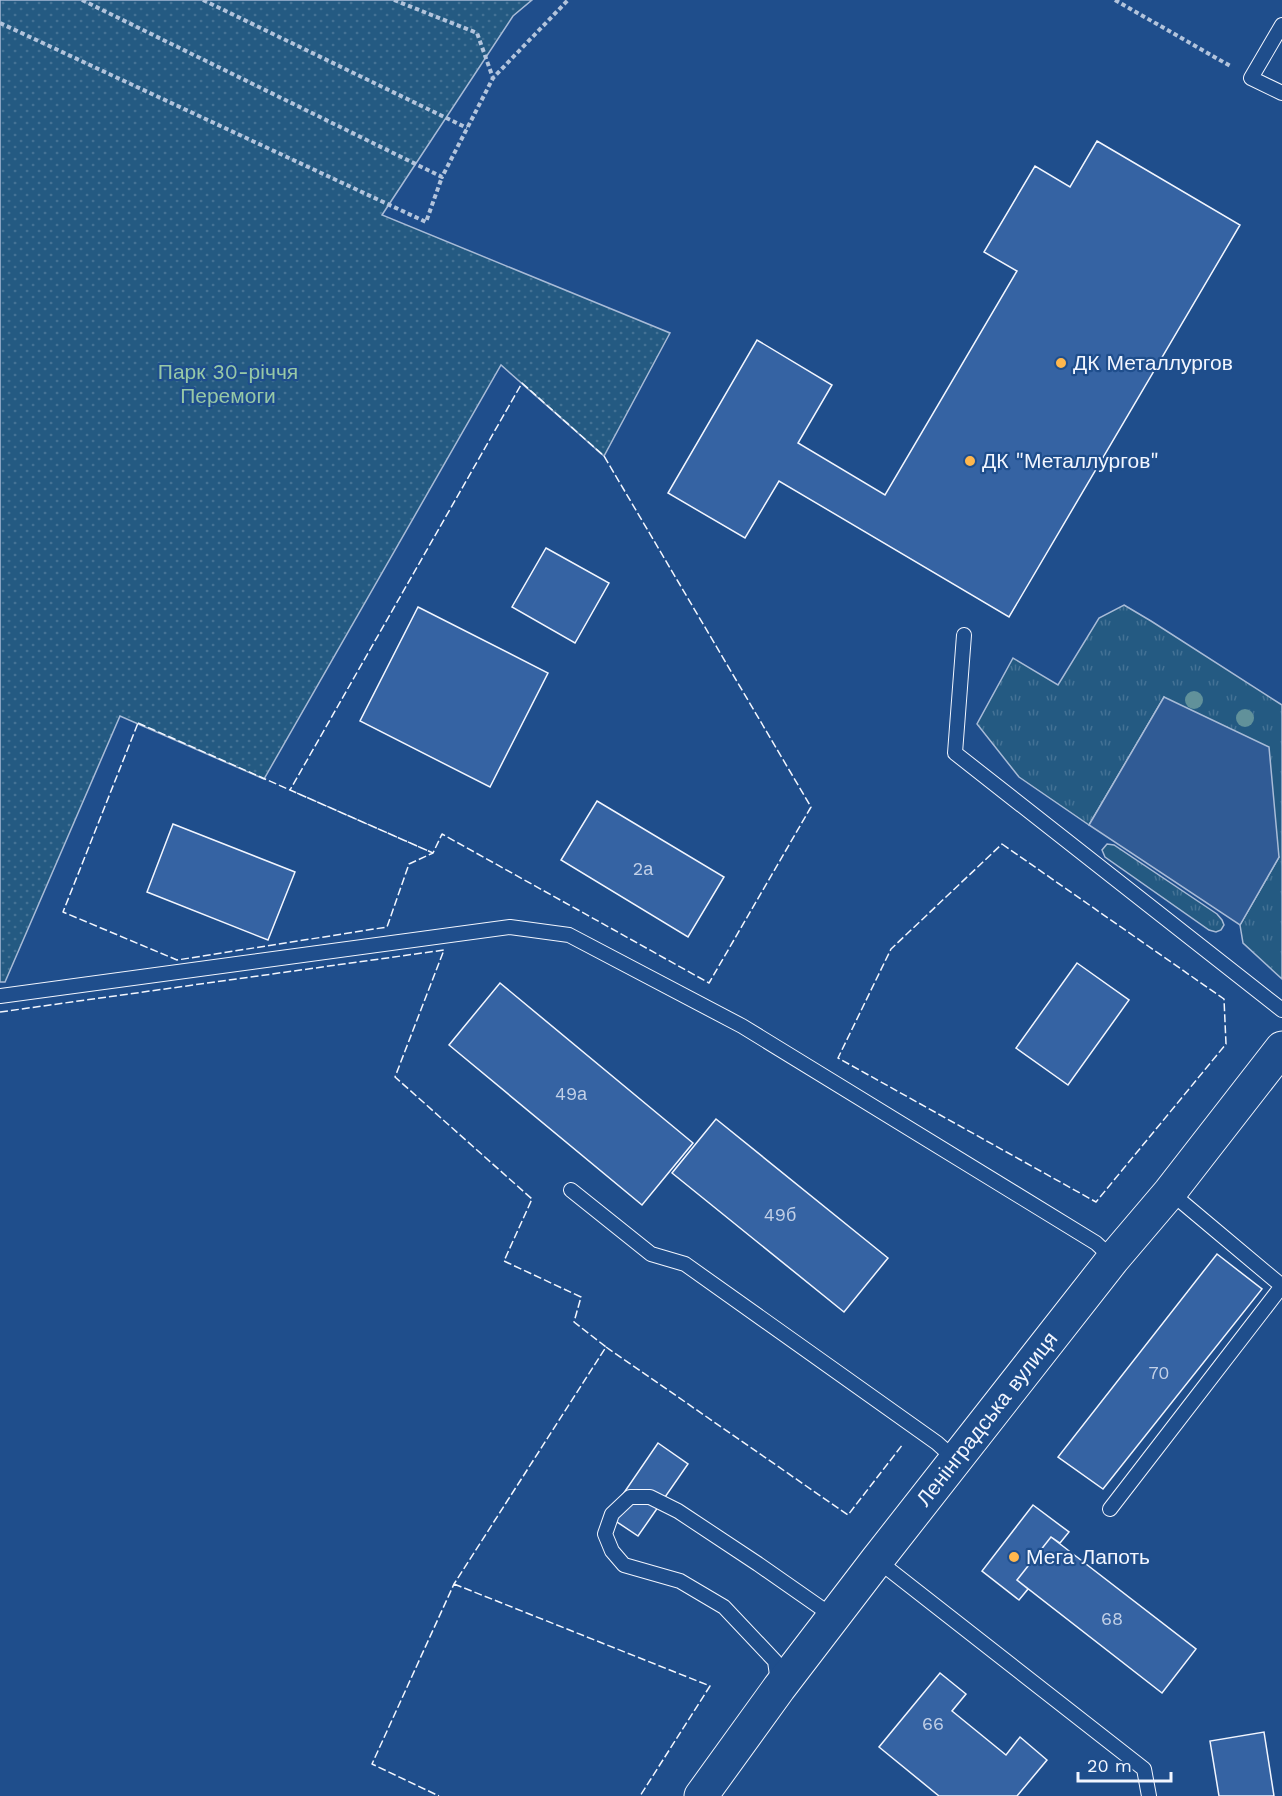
<svg xmlns="http://www.w3.org/2000/svg" width="1282" height="1796" font-family="'Work Sans',sans-serif">
  <style>
    .grass { fill: url(#grass-tufts); stroke: #a8bbd7; stroke-width: 1.5 }
    .park { fill: url(#park-dots); stroke: #a8bbd7; stroke-width: 1.5 }
    .parking { fill: #305b95; stroke: #a8bbd7; stroke-width: 1.5 }
    .building { fill: #3563a3; stroke: #f2f6ff; stroke-width: 1.5 }
    .lines { fill: none; stroke-linecap: round; stroke-linejoin: round }
    .service-casing { stroke: #f2f6ff; stroke-width: 16 }
    .tertiary-casing { stroke: #f2f6ff; stroke-width: 35 }
    .path { stroke: #b3c4dc; stroke-width: 4; stroke-dasharray: 4.5 3; stroke-linecap: butt }
    .service { stroke: #1f4e8c; stroke-width: 14 }
    .tertiary { stroke: #1f4e8c; stroke-width: 33 }
    .fence { stroke: #f2f6ff; stroke-width: 1.5; stroke-dasharray: 8 3; stroke-linecap: butt }
    .tree { fill: #61919a }
    .poi-dot { fill: #ffb74d; stroke: #1f4e8c; stroke-width: 2 }
    .labels { text-anchor: middle; stroke-width: 4.5; stroke-linejoin: round; paint-order: stroke }
    .number-label { font-size: 18px; fill: #c3d1e8 }
    .poi-label { font-size: 21px; fill: #f2f6ff; stroke: #1f4e8c; text-anchor: start }
    .park-label { font-size: 21px; fill: #97c8a6; stroke: #1f4e8c }
    .street-label { font-size: 21px; fill: #f2f6ff; stroke: #1f4e8c }
  </style>
  <defs>
    <pattern id="grass-tufts" width="24" height="20" patternUnits="userSpaceOnUse" patternTransform="scale(1.5)"><rect width="24" height="20" fill="#245a82"/><path d="M3 7l-1-3M5 7V3M7 7l1-3M15 17l-1-3M17 17v-4M19 17l1-3" fill="none" stroke="#447295"/></pattern>
    <pattern id="park-dots" width="8" height="8" patternUnits="userSpaceOnUse" patternTransform="scale(1.5)"><rect width="8" height="8" fill="#245a82"/><path d="M2 2h.1M6 6h.1" fill="none" stroke="#447295" stroke-width="1.8" stroke-linecap="round"/></pattern>
  </defs>
  <rect width="100%" height="100%" fill="#1f4e8c"/>
  <!-- grass -->
  <path class="grass" d="M 1124,605 L 1151,621 L 1282,705 L 1282,979 L 1243,943 L 1240,925 L 1279,857 L 1164,697 L 1089,825 L 1019,777 L 977,724 L 1013,658 L 1058,685 L 1099,618 Z
    M 1107,844 L 1114,845 L 1217,914 L 1222,920 L 1224,925 L 1221,930 L 1216,932 L 1209,930 L 1105,857 L 1102,850 Z"/>
  <!-- park -->
  <path class="park" d="M 0,0 L 532,0 L 513,16 L 382,215 L 670,333 L 604,456 L 501,365 L 264,779 L 120,716 L 5,982 L 0,982 Z"/>
  <!-- parking -->
  <path class="parking" d="M 1164,697 L 1269,747 L 1279,857 L 1240,925 L 1089,825 Z"/>
  <!-- building -->
  <path class="building" d="M 1097,141 L 1240,225 L 1009,617 L 779,481 L 745,538 L 668,493 L 757,340 L 832,385 L 798,443 L 885,495 L 1017,271 L 984,252 L 1035,166 L 1070,187 Z
    M 546,548 L 609,583 L 575,643 L 512,607 Z
    M 418,607 L 548,673 L 490,787 L 360,721 Z
    M 597,801 L 724,877 L 688,937 L 561,860 Z
    M 173,824 L 295,872 L 268,940 L 147,892 Z
    M 1077,963 L 1129,1000 L 1068,1085 L 1016,1048 Z
    M 500,983 L 693,1143 L 642,1205 L 449,1045 Z
    M 716,1119 L 888,1258 L 844,1312 L 672,1173 Z
    M 1217,1254 L 1262,1289 L 1103,1489 L 1058,1457 Z
    M 658,1443 L 688,1464 L 638,1536 L 608,1516 Z
    M 1033,1505 L 1069,1532 L 1060,1543 L 1051,1537 L 1017,1580 L 1028,1589 L 1019,1600 L 982,1571 Z
    M 1051,1537 L 1196,1649 L 1162,1693 L 1017,1580 Z
    M 940,1673 L 966,1694 L 952,1711 L 1006,1755 L 1020,1737 L 1047,1760 L 1017,1796 L 939,1796 L 879,1747 Z
    M 1264,1732 L 1274,1796 L 1219,1796 L 1210,1741 Z"/>
  <g class="lines">
    <!-- service casing -->
    <g class="service-casing">
      <path id="service" d="M 1282,25 L 1251,78 L 1282,93
        M 964,635 L 955,753 L 1282,1010
        M 0,996 L 510,927 L 569,935 L 742,1026 L 1096,1243 L 1113,1259
        M 571,1190 L 651,1254 L 685,1264 L 937,1443 L 956,1460
        M 1170,1192 L 1282,1286
        M 1110,1509 L 1282,1286
        M 877,1560 L 1144,1769 L 1149,1796
        M 778,1682 L 775,1661 L 724,1607 L 680,1581 L 624,1565 L 612,1551 L 605,1534 L 612,1514 L 630,1497 L 650,1497 L 678,1511 L 758,1564 L 834,1617"/>
    </g>
    <!-- tertiary casing -->
    <g class="tertiary-casing">
      <path id="tertiary" d="M 701,1796 L 779,1688 L 877,1560 L 1113,1259 L 1170,1192 L 1282,1048"/>
    </g>
    <!-- path -->
    <path class="path" d="M 82,0 L 442,177 L 493,78 L 568,0
      M 203,0 L 467,128
      M 394,0 L 477,33 L 493,78
      M 1115,0 L 1232,67
      M 0,23 L 426,222 L 442,177"/>
    <!-- service -->
    <use href="#service" class="service"/>
    <!-- tertiary -->
    <use href="#tertiary" class="tertiary"/>
    <!-- fence -->
    <path class="fence" d="M 522,383 L 604,456 L 811,807 L 709,983 L 442,834 L 433,853 L 290,790 Z
      M 138,723 L 433,853 L 409,864 L 387,927 L 177,960 L 63,912 Z
      M 1002,844 L 1224,999 L 1226,1044 L 1096,1202 L 838,1058 L 891,949 Z
      M 0,1012 L 444,950 L 395,1077 L 532,1199 L 504,1261 L 581,1297 L 574,1322 L 606,1347 L 454,1584 L 372,1764 L 439,1796
      M 606,1347 L 848,1515 L 903,1444
      M 454,1584 L 710,1686 L 640,1796"/>
  </g>
  <!-- trees -->
  <g class="tree">
    <circle cx="1194" cy="700" r="9"/>
    <circle cx="1245" cy="718" r="9"/>
  </g>
  <!-- markers -->
  <g class="poi-dot">
    <circle cx="1061" cy="363" r="6"/>
    <circle cx="970" cy="461" r="6"/>
    <circle cx="1014" cy="1557" r="6"/>
  </g>
  <g class="labels">
    <!-- number labels -->
    <g class="number-label">
      <text x="643" y="875">2а</text>
      <text x="571" y="1100">49а</text>
      <text x="780" y="1221">49б</text>
      <text x="1159" y="1379">70</text>
      <text x="1112" y="1625">68</text>
      <text x="933" y="1730">66</text>
    </g>
    <!-- poi labels -->
    <g class="poi-label">
      <text x="1073" y="370">ДК Металлургов</text>
      <text x="982" y="468">ДК "Металлургов"</text>
      <text x="1026" y="1564">Мега Лапоть</text>
    </g>
    <!-- park labels -->
    <g class="park-label">
      <text x="228" y="379">Парк 30-річчя<tspan x="228" dy="24">Перемоги</tspan></text>
    </g>
    <!-- street labels -->
    <g class="street-label">
      <text transform="translate(987 1419) rotate(-52)" y="7">Ленінградська вулиця</text>
    </g>
  </g>
  <!-- scale -->
  <path d="M1078 1772v9h93v-9" fill="none" stroke="#f2f6ff" stroke-width="3"/>
  <text x="1087" y="1772" font-size="18" fill="#f2f6ff" stroke="#1f4e8c" stroke-width="4.5" paint-order="stroke">20 m</text>
</svg>
